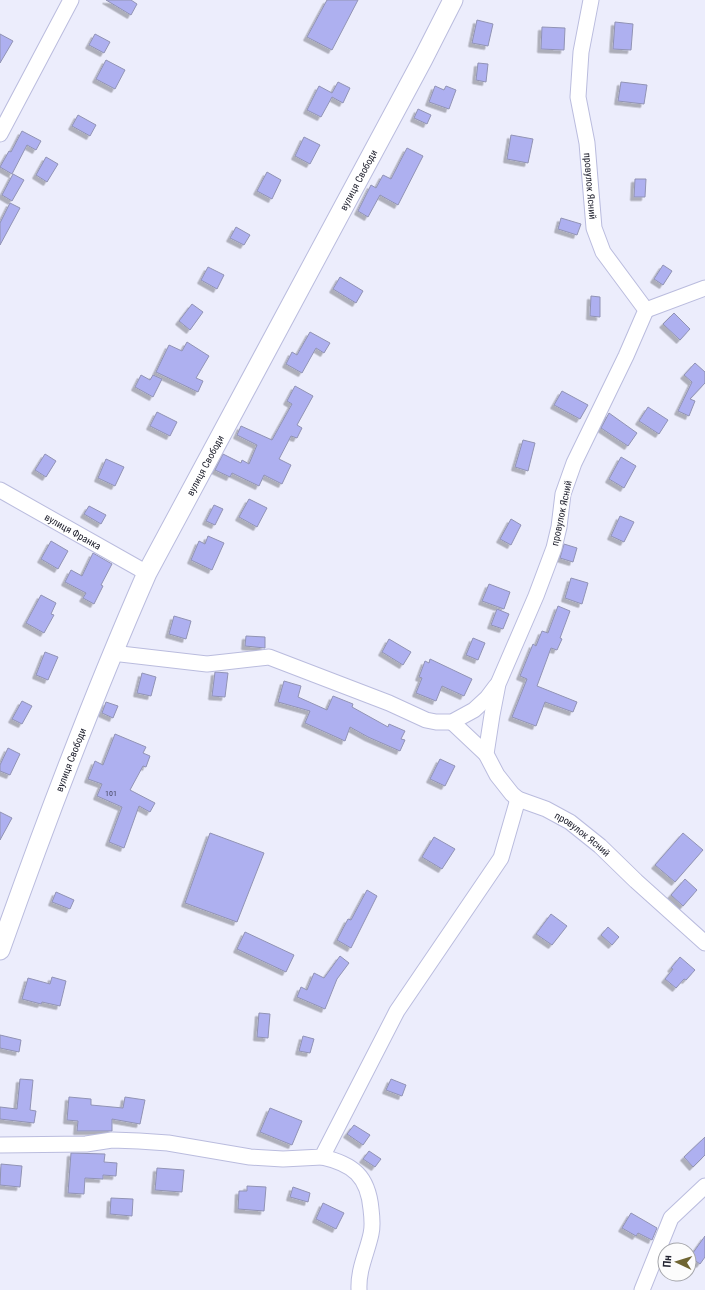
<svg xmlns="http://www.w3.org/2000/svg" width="705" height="1290" font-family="'Roboto Condensed',sans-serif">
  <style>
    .building { fill: #aeb0f0; stroke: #9193b4; filter: url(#shadow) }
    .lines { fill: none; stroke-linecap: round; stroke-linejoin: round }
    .minor-casing { stroke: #babcde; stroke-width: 17 }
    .tertiary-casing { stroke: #babcde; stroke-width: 21 }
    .minor { stroke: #fff; stroke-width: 15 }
    .tertiary { stroke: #fff; stroke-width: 19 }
    .labels { text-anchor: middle; stroke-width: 3.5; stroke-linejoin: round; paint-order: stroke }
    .number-label { font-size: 8px; fill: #464761 }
    .street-label { font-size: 10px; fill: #232431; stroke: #fcfcfc }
  </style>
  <defs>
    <filter id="shadow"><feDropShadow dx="-3.5" dy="3.5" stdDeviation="0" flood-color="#0004"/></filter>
  </defs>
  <rect width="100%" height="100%" fill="#ecedfc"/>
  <!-- building -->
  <path class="building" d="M 106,0 L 131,0 L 137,4 L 131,15 Z
    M 327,0 L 358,0 L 332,50 L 307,37 Z
    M 477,20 L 493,24 L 488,46 L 472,43 Z
    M 615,22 L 633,24 L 631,50 L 613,49 Z
    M 542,27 L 565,28 L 564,50 L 541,49 Z
    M 0,34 L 13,41 L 0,63 Z
    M 95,34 L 110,42 L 104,53 L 89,45 Z
    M 106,60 L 125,70 L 115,89 L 96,79 Z
    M 478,63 L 488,64 L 486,82 L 476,80 Z
    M 338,82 L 350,88 L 343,103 L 332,97 L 321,117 L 307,110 L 319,86 L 332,93 Z
    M 621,82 L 647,85 L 644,104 L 618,101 Z
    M 435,86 L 444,90 L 446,86 L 456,90 L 449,109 L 429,102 Z
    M 418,109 L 431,115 L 427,124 L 414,118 Z
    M 78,115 L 96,125 L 90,136 L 72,126 Z
    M 22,131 L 41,141 L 36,150 L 27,145 L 12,174 L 0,167 L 9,151 L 11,152 Z
    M 511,135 L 533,139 L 528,163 L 507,159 Z
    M 304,137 L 320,145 L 310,164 L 295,156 Z
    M 407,148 L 423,156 L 398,205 L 380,195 L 368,217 L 358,211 L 371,185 L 376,188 L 383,175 L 391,179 Z
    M 46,157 L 58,164 L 47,182 L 36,175 Z
    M 267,172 L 281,180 L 272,199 L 257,191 Z
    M 13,174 L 24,180 L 12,201 L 2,195 Z
    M 635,179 L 646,179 L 645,197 L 634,197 Z
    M 10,203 L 20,208 L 0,245 L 0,223 Z
    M 561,218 L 581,224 L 577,235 L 558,229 Z
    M 236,227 L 250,235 L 244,245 L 230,238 Z
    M 663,265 L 672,271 L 663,285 L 654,279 Z
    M 208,267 L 224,275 L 217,289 L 201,280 Z
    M 340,277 L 363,291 L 356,303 L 333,289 Z
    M 591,296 L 600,297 L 600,317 L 590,316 Z
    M 192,304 L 203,312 L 190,330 L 179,321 Z
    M 674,313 L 690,329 L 680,340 L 663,324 Z
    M 310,332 L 330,343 L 324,353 L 316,348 L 302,373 L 286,364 L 292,352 L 297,355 Z
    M 187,342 L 209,356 L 196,378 L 203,381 L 198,392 L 156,372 L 169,345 L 182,351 Z
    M 695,363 L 705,372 L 705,383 L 690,399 L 695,401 L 689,416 L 678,411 L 692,382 L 684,375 Z
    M 141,375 L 150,380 L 153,375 L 162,379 L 153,397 L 135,387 Z
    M 295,386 L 313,396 L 297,425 L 302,428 L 297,438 L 291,436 L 279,459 L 291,465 L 282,484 L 264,475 L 259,486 L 232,473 L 230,477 L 215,470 L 223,454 L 241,463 L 242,460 L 249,464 L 257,445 L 237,435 L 241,426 L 272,440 L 292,404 L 287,401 Z
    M 562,391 L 588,405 L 580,419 L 554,405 Z
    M 648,407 L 668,420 L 659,434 L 639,421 Z
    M 157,412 L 177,422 L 170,436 L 150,426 Z
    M 609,413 L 637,433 L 628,446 L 601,428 Z
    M 523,440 L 535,443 L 528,471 L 515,467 Z
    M 45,454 L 56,461 L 46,477 L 35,470 Z
    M 621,457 L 636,466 L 624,488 L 609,479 Z
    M 106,459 L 124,467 L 115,486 L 98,478 Z
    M 249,499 L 267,508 L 257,527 L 239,517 Z
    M 214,505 L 223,509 L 215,525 L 206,521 Z
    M 89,506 L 106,515 L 101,524 L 84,514 Z
    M 620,516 L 634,522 L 624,542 L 611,536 Z
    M 511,519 L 521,525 L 511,545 L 500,539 Z
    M 208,536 L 224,543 L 212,570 L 191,560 L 199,541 L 205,544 Z
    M 51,541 L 68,551 L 58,569 L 41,559 Z
    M 564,544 L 577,548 L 573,562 L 560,558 Z
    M 93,553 L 112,564 L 101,585 L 103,586 L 94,604 L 83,598 L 86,593 L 65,582 L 71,570 L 82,576 Z
    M 571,578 L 588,583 L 582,604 L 565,598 Z
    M 489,584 L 510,592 L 504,609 L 482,601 Z
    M 41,595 L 56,603 L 51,614 L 54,615 L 44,633 L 26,623 Z
    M 558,606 L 570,611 L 560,638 L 562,639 L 557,650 L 551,648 L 537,686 L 577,702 L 573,712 L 545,702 L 536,726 L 512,717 L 527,679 L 520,676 L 533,644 L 536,646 L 542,631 L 548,633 Z
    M 497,609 L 509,614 L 503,629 L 491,625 Z
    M 174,616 L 191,621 L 186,639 L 169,634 Z
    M 246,636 L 265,637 L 265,648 L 245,646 Z
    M 473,638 L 485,643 L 478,660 L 466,655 Z
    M 389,639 L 411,652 L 403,665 L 382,652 Z
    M 45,652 L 58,657 L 48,680 L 36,675 Z
    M 430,659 L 472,679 L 464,696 L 442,686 L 436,701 L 416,693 L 422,678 L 419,677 L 425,661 L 429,663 Z
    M 215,672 L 228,673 L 225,697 L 212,696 Z
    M 142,673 L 156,677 L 151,696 L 137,693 Z
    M 284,681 L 301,686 L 298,697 L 327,710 L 333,696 L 353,704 L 352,707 L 388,727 L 389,724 L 405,731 L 401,739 L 405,740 L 400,751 L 368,737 L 350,727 L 345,741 L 305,723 L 310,711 L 278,702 Z
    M 22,701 L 32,706 L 22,724 L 12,719 Z
    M 106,702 L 118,706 L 113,718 L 102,713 Z
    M 115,734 L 146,747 L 143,753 L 150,756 L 146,767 L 143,766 L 130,790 L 155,803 L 150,812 L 139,806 L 124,848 L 109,842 L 122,807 L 97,796 L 102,784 L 88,779 L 95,761 L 103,765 Z
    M 8,748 L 20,754 L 10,775 L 0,771 L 0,765 Z
    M 440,759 L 455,766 L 445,786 L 430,779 Z
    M 0,812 L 12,818 L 0,840 Z
    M 210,833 L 264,853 L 237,922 L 185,903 Z
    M 683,833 L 703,850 L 675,882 L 655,865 Z
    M 434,837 L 455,849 L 442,869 L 422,857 Z
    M 685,879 L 697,890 L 683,906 L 671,895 Z
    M 367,890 L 377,896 L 351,948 L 337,940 L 348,919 L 351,920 Z
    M 56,892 L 74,900 L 70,909 L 52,902 Z
    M 551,914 L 567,926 L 552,945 L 536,934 Z
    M 608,927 L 619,937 L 612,945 L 601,935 Z
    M 245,932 L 294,955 L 286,972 L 237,949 Z
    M 340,956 L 349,963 L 337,979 L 325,1009 L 297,997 L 301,987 L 307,990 L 314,973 L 324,978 Z
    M 680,957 L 695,970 L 686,980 L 684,979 L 676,988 L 665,979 L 673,969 L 671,968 Z
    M 52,977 L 66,981 L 60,1006 L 42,1002 L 41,1004 L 22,999 L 28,978 L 50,984 Z
    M 259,1013 L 270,1014 L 268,1038 L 257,1037 Z
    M 0,1035 L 21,1040 L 19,1052 L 0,1048 Z
    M 303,1036 L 314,1039 L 310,1053 L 299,1051 Z
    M 20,1079 L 33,1080 L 30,1110 L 36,1111 L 34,1123 L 0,1119 L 0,1107 L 17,1109 Z
    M 391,1079 L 406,1085 L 402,1096 L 386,1090 Z
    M 69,1097 L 91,1099 L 91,1105 L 123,1108 L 125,1097 L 145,1100 L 140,1124 L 112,1119 L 112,1131 L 77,1131 L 78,1121 L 67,1120 Z
    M 270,1108 L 302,1121 L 292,1145 L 260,1132 Z
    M 354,1125 L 370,1135 L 363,1145 L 347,1134 Z
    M 705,1137 L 705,1155 L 693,1167 L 684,1157 Z
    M 369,1151 L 381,1159 L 375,1167 L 363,1159 Z
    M 71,1153 L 105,1154 L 104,1162 L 117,1163 L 116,1176 L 103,1175 L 103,1179 L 85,1178 L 84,1194 L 68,1193 Z
    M 1,1164 L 22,1166 L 20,1187 L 0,1185 Z
    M 157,1168 L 184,1170 L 182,1192 L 155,1190 Z
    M 247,1186 L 266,1187 L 264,1211 L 238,1209 L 239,1191 L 247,1191 Z
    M 293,1187 L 310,1193 L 308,1202 L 290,1197 Z
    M 111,1198 L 133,1199 L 132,1216 L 110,1214 Z
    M 323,1203 L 344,1213 L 336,1229 L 316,1219 Z
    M 631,1213 L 657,1228 L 652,1240 L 638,1233 L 636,1236 L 622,1228 Z
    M 705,1236 L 705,1257 L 700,1264 L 690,1257 Z"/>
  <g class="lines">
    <!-- minor casing -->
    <g class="minor-casing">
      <g id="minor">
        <path id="s1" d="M 591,0 L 581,52 L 578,97 L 587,143 L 594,228 L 603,252 L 646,310 L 626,356 L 574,463 L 563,494 L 559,527 L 554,548 L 536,596 L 498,684 L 492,715 L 486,754 L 497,775 L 512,794 L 518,799 L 546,809 L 570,822 L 600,846 L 636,881 L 705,943"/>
        <path d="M 0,134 L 71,0"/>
        <path d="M 646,310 L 705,288"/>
        <path id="s2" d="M 0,490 L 147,573"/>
        <path d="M 112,653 L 207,664 L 269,657 L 389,703 L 426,720 L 436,722 L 452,722 L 474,710 L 487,698 L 496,686"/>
        <path d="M 452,722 L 486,754"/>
        <path d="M 0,1145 L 86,1144 L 112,1140 L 139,1141 L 168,1143 L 250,1157 L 283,1159 L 322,1157 L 397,1011 L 501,858 L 518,799"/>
        <path d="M 322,1157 C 353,1164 368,1176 371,1209 C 372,1217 373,1226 371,1234 C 367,1253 358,1269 359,1290"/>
        <path d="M 642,1290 L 671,1218 L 705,1186"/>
      </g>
    </g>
    <!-- tertiary casing -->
    <g class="tertiary-casing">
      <g id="tertiary">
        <path id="s3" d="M 0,950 C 45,823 93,696 147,573 L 423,59 L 453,0"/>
      </g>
    </g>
    <!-- minor -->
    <use href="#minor" class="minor"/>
    <!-- tertiary -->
    <use href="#tertiary" class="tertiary"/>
  </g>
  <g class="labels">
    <!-- number labels -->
    <g class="number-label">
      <text x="111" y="796">101</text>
    </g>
    <!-- street labels -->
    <g class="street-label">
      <text dy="4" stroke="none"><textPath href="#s3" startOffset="851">вулиця Свободи</textPath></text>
      <text dy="4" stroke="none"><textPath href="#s1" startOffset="188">провулок Ясний</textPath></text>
      <text dy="4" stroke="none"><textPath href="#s3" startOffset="527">вулиця Свободи</textPath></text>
      <text transform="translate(561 513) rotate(-78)" y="4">провулок Ясний</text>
      <text dy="4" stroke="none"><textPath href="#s2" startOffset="84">вулиця Франка</textPath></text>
      <text dy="4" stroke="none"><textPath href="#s3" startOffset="203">вулиця Свободи</textPath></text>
      <text dy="4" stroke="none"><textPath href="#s1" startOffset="933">провулок Ясний</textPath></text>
    </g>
  </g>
  <!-- north arrow -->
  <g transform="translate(677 1262) rotate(274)"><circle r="19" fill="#fcfcfc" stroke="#a5a6ab"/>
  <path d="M0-3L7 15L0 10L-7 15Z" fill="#6f6532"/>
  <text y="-6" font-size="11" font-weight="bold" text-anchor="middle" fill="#232431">Пн</text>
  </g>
</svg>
